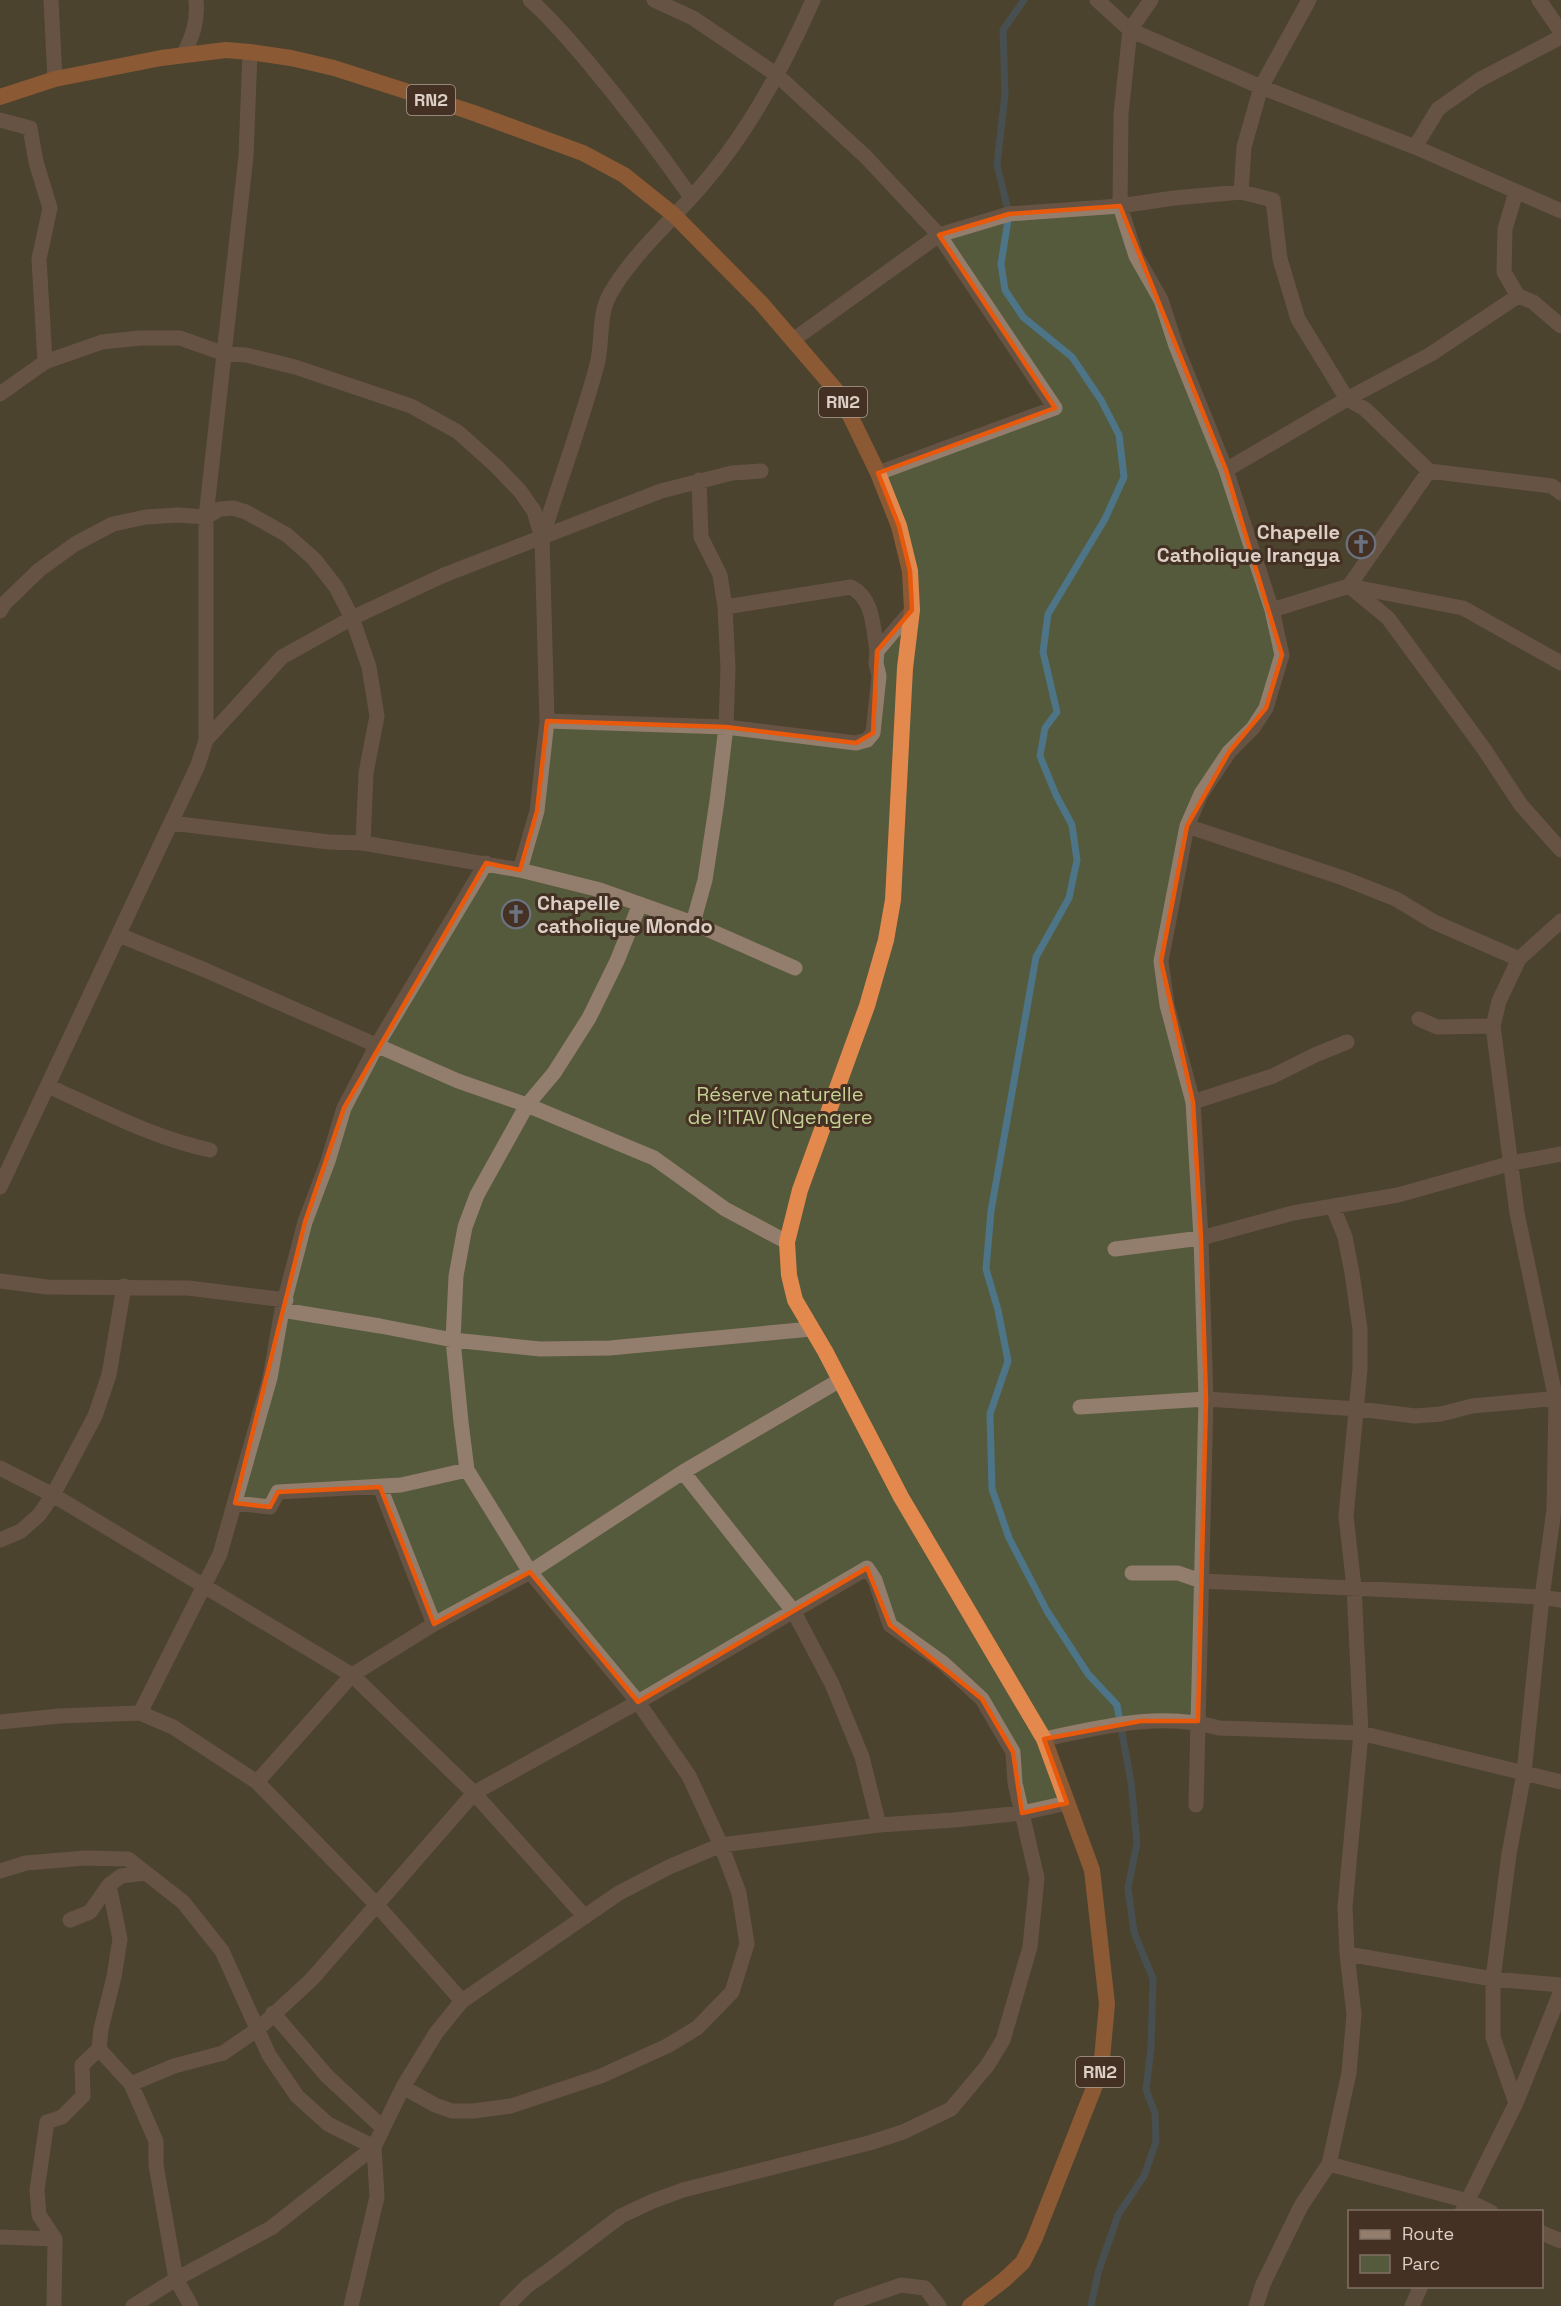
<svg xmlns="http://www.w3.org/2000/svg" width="1561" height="2306" font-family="'Space Grotesk',sans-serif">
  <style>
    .green { fill: #545a3b; fill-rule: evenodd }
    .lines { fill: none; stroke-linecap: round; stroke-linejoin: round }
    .stream { stroke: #4d7487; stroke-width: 7 }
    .minor { stroke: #937d6d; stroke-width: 15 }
    .trunk { stroke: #e4894d; stroke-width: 16 }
    .marked { fill: none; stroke: #e8590c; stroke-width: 4.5; stroke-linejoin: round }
    .labels { text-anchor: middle; stroke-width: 6; stroke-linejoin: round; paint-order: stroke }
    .shield { fill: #443123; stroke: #aea095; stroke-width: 1.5 }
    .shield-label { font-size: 18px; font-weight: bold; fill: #dbcfc6 }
    .poi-label { font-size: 20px; font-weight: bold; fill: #dbcfc6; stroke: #443123; text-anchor: end }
    .park-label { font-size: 20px; fill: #c5d294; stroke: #443123 }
  </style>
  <rect width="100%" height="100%" fill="#443123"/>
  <!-- green -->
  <path class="green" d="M 0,0 L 1561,0 L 1561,2306 L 0,2306 ZM 1350,2212 L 1542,2212 L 1542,2286 L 1350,2286 Z"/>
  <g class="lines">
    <!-- stream -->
    <path class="stream" d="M 1024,0 L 1003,30 L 1005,94 L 997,165 L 1009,214 L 1001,264 L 1005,290 L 1023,317 L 1072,357 L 1101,400 L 1119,435 L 1124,477 L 1105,519 L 1048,614 L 1043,652 L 1057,712 L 1045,728 L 1040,756 L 1056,795 L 1072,825 L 1077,860 L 1069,898 L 1036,957 L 991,1211 L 986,1269 L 998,1310 L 1008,1361 L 990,1414 L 992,1489 L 1009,1538 L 1047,1611 L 1088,1674 L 1117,1705 L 1131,1782 L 1137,1843 L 1128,1888 L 1134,1932 L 1153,1979 L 1151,2048 L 1146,2090 L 1155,2113 L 1156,2142 L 1144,2176 L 1118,2215 L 1098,2273 L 1091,2306"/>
    <!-- minor -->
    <path class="minor" d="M 51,0 L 55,79
      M 530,0 C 551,18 569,40 587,61 C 624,105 658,150 691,197
      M 654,0 L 693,18 L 777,75 L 866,157 L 939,235 L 1055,408 L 878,473
      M 1097,0 L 1130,30 L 1261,87 L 1415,147 L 1561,211
      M 1151,0 L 1130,30 L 1121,114 L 1120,206 L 1136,256 L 1161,300 L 1176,346 L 1226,470 L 1272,610 L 1282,655 L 1266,708 L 1253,728 L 1229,752 L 1201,794 L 1187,826 L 1161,961 L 1167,1005 L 1193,1102 L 1201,1238 L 1206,1399 L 1196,1805
      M 1539,0 L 1561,32
      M 183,55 C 193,36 198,21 196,0
      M 0,120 L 30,128 L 36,162 L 50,208 L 39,259 L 45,362
      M 1415,147 L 1438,109 L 1479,80 L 1561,37
      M 1241,192 L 1244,147 L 1261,87 L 1309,0
      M 1516,192 L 1505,229 L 1504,272 L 1518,296 L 1533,302 L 1561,326
      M 793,340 L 939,235 L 1009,214 L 1120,206 L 1174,198 L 1241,192 L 1273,200 L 1280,259 L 1298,319 L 1347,399 L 1365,409 L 1429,471 L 1349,586
      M 0,394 L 45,362 L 102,342 L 140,338 L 180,338 L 225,354 L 246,355 L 295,367 L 411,406 L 458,432 L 496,466 L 520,491 L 534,511 L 542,538 L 547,721 L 537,811 L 520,870
      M 1226,470 L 1347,399 L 1431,354 L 1518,296
      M 1429,471 L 1552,486 L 1561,493
      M 542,538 C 560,480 581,424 597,365 C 603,342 598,315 610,294 C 633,253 674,219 704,183 C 750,129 785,64 813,0
      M 1349,586 L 1388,618 L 1484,749 L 1521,805 L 1561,850
      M 725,607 L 851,587 C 874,599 873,628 877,651
      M 1272,610 L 1349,586 L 1463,608 L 1561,663
      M 0,611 L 5,603 L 39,570 L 75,544 L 113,524 L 146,517 L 178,515 L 206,517 L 220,509 L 233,508 L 246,512 L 287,535 L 314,559 L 336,587 L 352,618 L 369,667 L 377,716 L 366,773 L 363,843
      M 547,721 L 726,727 L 856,743 L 867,740 L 873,733 L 879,676 L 876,663 L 877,651 L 912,610
      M 206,740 L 282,657 L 352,618 L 444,575 L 661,491 L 732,473 L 761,471
      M 171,823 L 329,842 L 363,843 L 520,870 L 600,890 L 693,923 L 795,968
      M 1187,826 L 1343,878 L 1396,899 L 1434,922 L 1519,959
      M 693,923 L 705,880 L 717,801 L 726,727 L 728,668 L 725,607 L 720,575 L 701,537 L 699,480
      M 119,935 L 205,970 L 458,1081 L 527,1105 L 654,1158 L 725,1209 L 787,1242
      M 1419,1019 L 1437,1027 L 1493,1026
      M 48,1086 C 101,1110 153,1138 210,1150
      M 1193,1102 L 1273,1076 L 1315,1055 L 1347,1042
      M 0,1187 L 198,765 L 206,740 L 206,517 L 246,156 L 250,52
      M 1115,1249 L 1201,1238 L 1293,1213 L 1398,1195 L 1512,1163 L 1561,1154
      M 0,1281 L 47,1287 L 188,1288 L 286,1300
      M 282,1310 L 380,1326 L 453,1340 L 540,1349 L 610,1348 L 811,1329
      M 1080,1407 L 1206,1399 L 1358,1409 L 1415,1416 L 1441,1414 L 1472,1406 L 1561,1398
      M 0,1468 L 53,1495 L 352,1675 L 474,1793 L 585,1917
      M 683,1472 L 794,1612 L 832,1684 L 862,1757 L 879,1825
      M 380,1487 L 434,1624
      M 235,1503 L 270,1507 L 278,1492 L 401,1485 L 467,1470
      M 0,1540 L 21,1531 L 39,1515 L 53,1495 L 95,1416 L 109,1375 L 124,1286
      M 1132,1573 L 1178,1573 L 1201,1581 L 1542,1597 L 1561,1600
      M 140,1713 L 220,1554 L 270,1378 L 282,1310 L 305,1222 L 328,1161 L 344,1108 L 377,1045 L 486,863
      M 0,1722 L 59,1716 L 140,1713 L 173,1727 L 257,1782 L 376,1904 L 462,2001
      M 1044,1739 C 1102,1727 1162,1711 1219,1728 L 1361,1733 L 1561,1782
      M 257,1782 L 352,1675 L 434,1624 L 530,1572 L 683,1472 L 840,1380
      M 0,1871 L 26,1863 L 85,1858 L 128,1859 L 183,1902 L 222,1951 L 269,2055 L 297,2096 L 328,2124 L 374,2147 L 271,2228 L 176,2279 L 133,2306
      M 145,1873 L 121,1876 L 109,1885 L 120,1939 L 114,1977 L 101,2029 L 99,2049 L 131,2084 L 156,2141 L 156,2165 L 176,2279 L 191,2306
      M 70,1920 L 90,1912 L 109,1885
      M 1347,1954 L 1493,1979 L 1561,1985
      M 273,2013 L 327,2076 L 383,2128
      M 131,2084 L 174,2066 L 223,2053 L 258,2029 L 312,1979 L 474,1793 L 638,1702 L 867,1568 L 875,1580 L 890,1625 L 943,1663 L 982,1699 L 1013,1752 L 1015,1783 L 1037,1878 L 1030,1947 L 1003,2040 L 987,2066 L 951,2109 L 903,2132 L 869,2143 L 683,2190 L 653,2201 L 621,2216 L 547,2272 L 527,2286 L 507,2306
      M 403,2087 L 435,2105 L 452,2111 L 473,2111 L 511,2106 L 601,2076 L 667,2046 L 697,2028 L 732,1992 L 747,1944 L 739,1893 L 721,1845 L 689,1776 L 638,1702 L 530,1572 L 467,1470 L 461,1422 L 453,1340 L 456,1276 L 465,1227 L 477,1195 L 527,1105 L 554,1073 L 589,1018 L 617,961 L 640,904
      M 1516,2103 L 1493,2037 L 1493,1979 L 1509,1854 L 1524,1773 L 1542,1597 L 1554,1510 L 1556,1400 L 1517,1213 L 1493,1026 L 1499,1001 L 1519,959 L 1561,921
      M 1329,2164 L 1468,2201 L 1491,2212
      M 1462,2212 L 1516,2103 L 1561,1991
      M 1542,2233 L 1561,2241
      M 0,2237 L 55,2239
      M 54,2306 L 55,2239 L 39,2215 L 37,2190 L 47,2122 L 62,2117 L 83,2096 L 82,2065 L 99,2049
      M 351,2306 L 377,2197 L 374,2147 L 403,2087 L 436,2033 L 462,2001 L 619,1893 L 669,1867 L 721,1845 L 879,1825 L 954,1820 L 1022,1813 L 1067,1803
      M 841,2306 L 901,2285 L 925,2288 L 939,2306
      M 1256,2306 L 1263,2284 L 1301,2206 L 1329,2164 L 1349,2073 L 1354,2014 L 1347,1954 L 1345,1907 L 1361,1733 L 1354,1587 L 1346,1516 L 1360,1369 L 1360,1329 L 1352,1273 L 1345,1237 L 1333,1207
      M 1412,2306 L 1421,2286"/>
    <!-- trunk -->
    <path class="trunk" d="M 0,97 L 55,79 L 161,58 L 226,50 L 250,52 L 291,58 L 334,68 L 471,112 L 583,153 L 624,175 L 674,215 L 761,303 L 840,395 L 878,473 L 899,526 L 910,571 L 912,610 L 905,668 L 893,900 L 886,940 L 867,1006 L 800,1190 L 787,1242 L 789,1275 L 795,1300 L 825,1351 L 901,1497 L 1044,1739 L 1092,1870 L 1107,2004 L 1101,2070 L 1034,2240 L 1023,2262 L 1004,2280 L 970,2306"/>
  </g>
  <!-- marked area -->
  <path d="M0 0H1561V2306H0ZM 1120,206 L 1226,470 L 1282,655 L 1266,708 L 1229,752 L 1187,826 L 1161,961 L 1193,1102 L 1201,1238 L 1206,1399 L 1198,1721 L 1141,1721 L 1044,1739 L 1067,1803 L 1022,1813 L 1013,1752 L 982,1699 L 890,1625 L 867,1568 L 638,1702 L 530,1572 L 434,1624 L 380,1487 L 278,1492 L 270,1507 L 235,1503 L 305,1222 L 344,1108 L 486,863 L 520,870 L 537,811 L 547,721 L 726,727 L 856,743 L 873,733 L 877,651 L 912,610 L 910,571 L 899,526 L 878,473 L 1055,408 L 939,235 L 1009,214 Z" fill="#443123" fill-opacity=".55" fill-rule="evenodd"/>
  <path class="marked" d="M 1120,206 L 1226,470 L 1282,655 L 1266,708 L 1229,752 L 1187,826 L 1161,961 L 1193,1102 L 1201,1238 L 1206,1399 L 1198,1721 L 1141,1721 L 1044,1739 L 1067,1803 L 1022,1813 L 1013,1752 L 982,1699 L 890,1625 L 867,1568 L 638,1702 L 530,1572 L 434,1624 L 380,1487 L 278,1492 L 270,1507 L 235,1503 L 305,1222 L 344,1108 L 486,863 L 520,870 L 537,811 L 547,721 L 726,727 L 856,743 L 873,733 L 877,651 L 912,610 L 910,571 L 899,526 L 878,473 L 1055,408 L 939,235 L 1009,214 Z"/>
  <!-- icons -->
  <defs>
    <g id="church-ring" transform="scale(1.5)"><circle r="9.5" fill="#443123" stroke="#6b7280" stroke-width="1.5"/><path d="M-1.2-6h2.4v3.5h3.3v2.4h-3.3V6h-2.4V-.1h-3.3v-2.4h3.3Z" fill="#6b7280"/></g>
  </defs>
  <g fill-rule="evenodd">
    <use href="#church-ring" x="1361" y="544"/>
    <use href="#church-ring" x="516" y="914"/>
  </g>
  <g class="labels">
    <!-- shield labels -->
    <g class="shield">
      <rect x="407" y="85" width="48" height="30" rx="4.5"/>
      <rect x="819" y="387" width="48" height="30" rx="4.5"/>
      <rect x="1076" y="2057" width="48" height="30" rx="4.5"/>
    </g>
    <g class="shield-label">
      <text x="431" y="106">RN2</text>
      <text x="843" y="408">RN2</text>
      <text x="1100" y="2078">RN2</text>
    </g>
    <!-- poi labels -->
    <g class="poi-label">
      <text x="1340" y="539">Chapelle<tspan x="1340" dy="23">Catholique Irangya</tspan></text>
      <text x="537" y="910" text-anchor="start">Chapelle<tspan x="537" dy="23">catholique Mondo</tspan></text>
    </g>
    <!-- park labels -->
    <g class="park-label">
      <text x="780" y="1101">Réserve naturelle<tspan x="780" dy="23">de l'ITAV (Ngengere</tspan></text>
    </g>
  </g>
  <!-- legend -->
  <rect x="1348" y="2210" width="195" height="78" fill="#443123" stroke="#807064" stroke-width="1.5"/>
  <rect x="1360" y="2230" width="30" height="9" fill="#937d6d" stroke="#807064" stroke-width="1.5"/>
  <text x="1402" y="2240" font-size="18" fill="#dbcfc6">Route</text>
  <rect x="1360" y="2255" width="30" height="18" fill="#545a3b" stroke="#807064" stroke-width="1.5"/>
  <text x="1402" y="2270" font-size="18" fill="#dbcfc6">Parc</text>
</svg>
